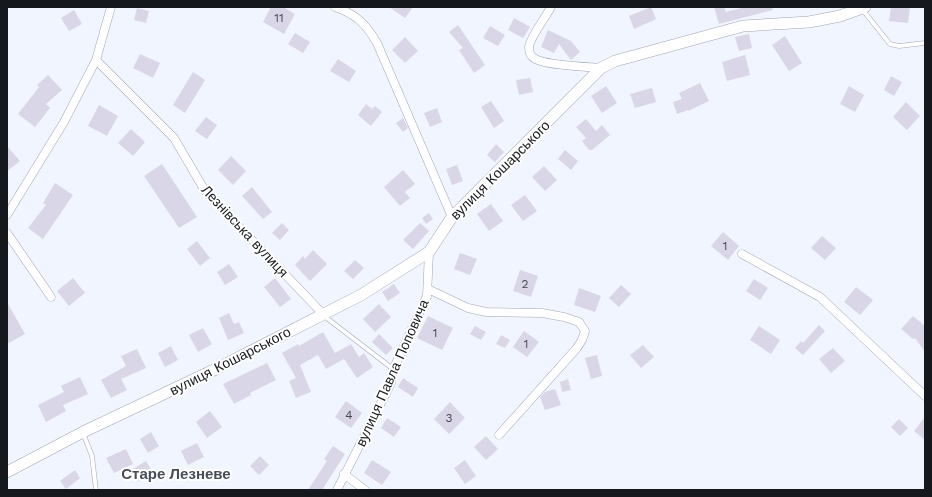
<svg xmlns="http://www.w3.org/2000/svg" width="932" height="497" font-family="'Work Sans',sans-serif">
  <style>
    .building { fill: #d9d6e7 }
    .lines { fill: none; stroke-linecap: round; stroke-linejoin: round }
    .service-casing { stroke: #9fa6b5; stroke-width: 5 }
    .minor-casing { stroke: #9fa6b5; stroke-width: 9 }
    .tertiary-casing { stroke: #9fa6b5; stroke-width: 12 }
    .service { stroke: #fff; stroke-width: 4 }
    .minor { stroke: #fff; stroke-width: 8 }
    .tertiary { stroke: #fff; stroke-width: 11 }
    .labels { text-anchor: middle; stroke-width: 4; stroke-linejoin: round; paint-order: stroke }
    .number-label { font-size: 12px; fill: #464850 }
    .street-label { font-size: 14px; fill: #15181d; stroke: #fff }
    .neighbourhood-label { font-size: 15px; font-weight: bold; fill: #484d5a; stroke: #fff }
  </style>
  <rect width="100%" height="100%" fill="#f1f5ff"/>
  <!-- building -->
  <path class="building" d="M 271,7 L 283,7 L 295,14 L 284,34 L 263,22 Z
    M 389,7 L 413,7 L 405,18 Z
    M 651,7 L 656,19 L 634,29 L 629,16 Z
    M 714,7 L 724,7 L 726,12 L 745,7 L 772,7 L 773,10 L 719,24 Z
    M 891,7 L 910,7 L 908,23 L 889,21 Z
    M 137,8 L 149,11 L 146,23 L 134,20 Z
    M 74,10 L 82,24 L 69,31 L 61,18 Z
    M 514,18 L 530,27 L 523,38 L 508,30 Z
    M 458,25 L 485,65 L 474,73 L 459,50 L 463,48 L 449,32 Z
    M 490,26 L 505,35 L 498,46 L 483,38 Z
    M 548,30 L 571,41 L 580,52 L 571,60 L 559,44 L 554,53 L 541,47 Z
    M 295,33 L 310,42 L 303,53 L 288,44 Z
    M 749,34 L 752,48 L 739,51 L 735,37 Z
    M 785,36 L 802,63 L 789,71 L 772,45 Z
    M 405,37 L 418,51 L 405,63 L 392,50 Z
    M 140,54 L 160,63 L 153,78 L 133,68 Z
    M 745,55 L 750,75 L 727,81 L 722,62 Z
    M 338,59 L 356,71 L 349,82 L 330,71 Z
    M 193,72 L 205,80 L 185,113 L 173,105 Z
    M 48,75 L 62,90 L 46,104 L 50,108 L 35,127 L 18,114 L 39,87 L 37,85 Z
    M 891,76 L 902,82 L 894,96 L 884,90 Z
    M 530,78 L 533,92 L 519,95 L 516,80 Z
    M 700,83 L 709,101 L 688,111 L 688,110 L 677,114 L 673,102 L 682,99 L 679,93 Z
    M 606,86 L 617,103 L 602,113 L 591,96 Z
    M 849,86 L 864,95 L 855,112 L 840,104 Z
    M 652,88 L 656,102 L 635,108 L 630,94 Z
    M 491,101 L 504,121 L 494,128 L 481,107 Z
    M 906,102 L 920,116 L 907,130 L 893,117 Z
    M 366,104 L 372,109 L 375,106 L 382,112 L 371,126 L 358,115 Z
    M 99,105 L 118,116 L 107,136 L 88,126 Z
    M 437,108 L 442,122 L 430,127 L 424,113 Z
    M 206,117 L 217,125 L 207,139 L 195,131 Z
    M 403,118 L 408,128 L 403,132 L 396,123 Z
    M 586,119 L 596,131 L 602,125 L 610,135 L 592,150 L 589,150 L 582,141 L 586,138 L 576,127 Z
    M 131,129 L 145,142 L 133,156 L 118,143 Z
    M 496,144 L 504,152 L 495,162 L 487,155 Z
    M 7,146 L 20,161 L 7,171 Z
    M 565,150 L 578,161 L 571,170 L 558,159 Z
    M 231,156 L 246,171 L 233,185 L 218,170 Z
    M 162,164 L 197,217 L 179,228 L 144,176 Z
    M 457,165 L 463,181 L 452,185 L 446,169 Z
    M 544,166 L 557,180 L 545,191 L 532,177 Z
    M 403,170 L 415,184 L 405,192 L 410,198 L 400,206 L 384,187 Z
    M 55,183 L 73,195 L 43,239 L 28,228 L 46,205 L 43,203 Z
    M 252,187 L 272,212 L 263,219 L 242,196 Z
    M 525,195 L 537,211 L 523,221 L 511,205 Z
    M 491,204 L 503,221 L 489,231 L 477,214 Z
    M 429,213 L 433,219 L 426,224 L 422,218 Z
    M 282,223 L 289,230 L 280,240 L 272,233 Z
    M 420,223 L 429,231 L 413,249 L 403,240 Z
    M 723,232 L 739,246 L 728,260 L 711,246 Z
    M 822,236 L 836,248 L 825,260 L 811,248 Z
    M 197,241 L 210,258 L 200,266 L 187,249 Z
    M 313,250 L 327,264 L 310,281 L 295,265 L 303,256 L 305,259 Z
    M 460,253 L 477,259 L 470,275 L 454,269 Z
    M 355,260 L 364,268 L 353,279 L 344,271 Z
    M 229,264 L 238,277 L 225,285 L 217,272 Z
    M 520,270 L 538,276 L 531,297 L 513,291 Z
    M 73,278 L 85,293 L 69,306 L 57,291 Z
    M 275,278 L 291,299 L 280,307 L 264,287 Z
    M 754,279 L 768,288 L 760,300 L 746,291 Z
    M 394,284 L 400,293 L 388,301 L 382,292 Z
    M 621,285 L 631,294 L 619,307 L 609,298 Z
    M 856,287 L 873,300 L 860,315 L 844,302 Z
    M 579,288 L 601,296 L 595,312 L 574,305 Z
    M 7,302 L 25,334 L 7,344 Z
    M 379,304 L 391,317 L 375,332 L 363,319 Z
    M 229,313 L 234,324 L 239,322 L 244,333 L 228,340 L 219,318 Z
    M 428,316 L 453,328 L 442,350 L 417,338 Z
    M 913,316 L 925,326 L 925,352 L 915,338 L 913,339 L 901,329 Z
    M 819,325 L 825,331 L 803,355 L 795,348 L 801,341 L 803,343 Z
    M 475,326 L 486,332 L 481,340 L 470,334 Z
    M 759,326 L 780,340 L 771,354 L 750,340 Z
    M 203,328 L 212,344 L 198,352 L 189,335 Z
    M 524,331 L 539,342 L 527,357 L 513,347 Z
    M 323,332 L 335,353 L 351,344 L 359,357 L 364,353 L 373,367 L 357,378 L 344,359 L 326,369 L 318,355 L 300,365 L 311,392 L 296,398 L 289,381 L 296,378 L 282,353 L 298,344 L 299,346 Z
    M 379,334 L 393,348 L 386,355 L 372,342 Z
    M 501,335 L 510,340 L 505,348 L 496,344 Z
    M 643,345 L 654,357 L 641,368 L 630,355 Z
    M 171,346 L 178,360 L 165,367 L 158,353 Z
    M 833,348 L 845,361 L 831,373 L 819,359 Z
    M 137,349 L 146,368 L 121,379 L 127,390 L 111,398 L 101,380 L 126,366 L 121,356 Z
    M 597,355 L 602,376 L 591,379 L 585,358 Z
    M 267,363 L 276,380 L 250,393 L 251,395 L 234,404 L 223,384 Z
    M 80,377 L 88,394 L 63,405 L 66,411 L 46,422 L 38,405 L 64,392 L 61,386 Z
    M 403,378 L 418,388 L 413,397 L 398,387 Z
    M 568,379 L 571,390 L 562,392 L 560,382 Z
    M 555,389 L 561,405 L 545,410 L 540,397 L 545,392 Z
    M 346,401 L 362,413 L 351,428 L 335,417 Z
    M 450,402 L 465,418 L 449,434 L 434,419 Z
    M 210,411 L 222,427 L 207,438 L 196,422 Z
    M 925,417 L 925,440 L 914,431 Z
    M 387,418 L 401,427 L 394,437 L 381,428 Z
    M 899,419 L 908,428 L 900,436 L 891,427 Z
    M 151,432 L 159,446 L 148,453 L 140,439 Z
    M 486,436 L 498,449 L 486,460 L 474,447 Z
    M 197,443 L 204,457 L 188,465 L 181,451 Z
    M 333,446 L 345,454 L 322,490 L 308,490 L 327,461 L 324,459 Z
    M 126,449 L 133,464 L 114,473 L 106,458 Z
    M 260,456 L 269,465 L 259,475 L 250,466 Z
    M 372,460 L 391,472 L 382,485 L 364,473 Z
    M 465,460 L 476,476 L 465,484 L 454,468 Z
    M 146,461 L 153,473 L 137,482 L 131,470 Z
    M 75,470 L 80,478 L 66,489 L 60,481 Z"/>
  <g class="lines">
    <!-- service casing -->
    <g class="service-casing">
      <path id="service" d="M 862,9 L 890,44 L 899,46 L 925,43
        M 324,316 L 393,369
        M 83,433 L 92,456 L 96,490"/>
    </g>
    <!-- minor casing -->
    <g class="minor-casing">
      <path id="minor" d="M 335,7 C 356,14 366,24 377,43 L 452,217
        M 551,7 C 546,17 530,37 529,47 C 529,52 530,56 534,58 C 542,65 588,67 601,68
        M 96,60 L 174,138 L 205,191 L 323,314
        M 7,215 L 64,122 L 96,60 L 111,7
        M 7,233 L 51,297
        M 742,254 L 820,297 L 925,396
        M 428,289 L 468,308 L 486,312 L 542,313 L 564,317 L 579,322 L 585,331 L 582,340 L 577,348 L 499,435
        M 344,474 L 365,490
        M 337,490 L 391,383 L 393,370 L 427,296 L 429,252"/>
    </g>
    <!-- tertiary casing -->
    <g class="tertiary-casing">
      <path id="tertiary" d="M 7,472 L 83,432 L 216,369 L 361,295 L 429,252 L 452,217 L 601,68 L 615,61 L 743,26 L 809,22 L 840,16 L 865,7"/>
    </g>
    <!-- service -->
    <use href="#service" class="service"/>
    <!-- minor -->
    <use href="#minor" class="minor"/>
    <!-- tertiary -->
    <use href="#tertiary" class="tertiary"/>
  </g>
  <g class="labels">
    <!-- number labels -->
    <g class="number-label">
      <text x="279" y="22">11</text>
      <text x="725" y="250">1</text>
      <text x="525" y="288">2</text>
      <text x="435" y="337">1</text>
      <text x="526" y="348">1</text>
      <text x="349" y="419">4</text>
      <text x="449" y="422">3</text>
    </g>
    <!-- street labels -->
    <g class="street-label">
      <text transform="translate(500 170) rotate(-45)" y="5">вулиця Кошарського</text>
      <text transform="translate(245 231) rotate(47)" y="5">Лезнівська вулиця</text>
      <text transform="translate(230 361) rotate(-27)" y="5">вулиця Кошарського</text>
      <text transform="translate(392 373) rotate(-66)" y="5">вулиця Павла Поповича</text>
    </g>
    <!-- neighbourhood labels -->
    <g class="neighbourhood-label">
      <text x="176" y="479">Старе Лезневе</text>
    </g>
  </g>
  <!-- border -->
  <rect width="932" height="497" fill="none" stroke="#15181d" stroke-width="16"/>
</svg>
